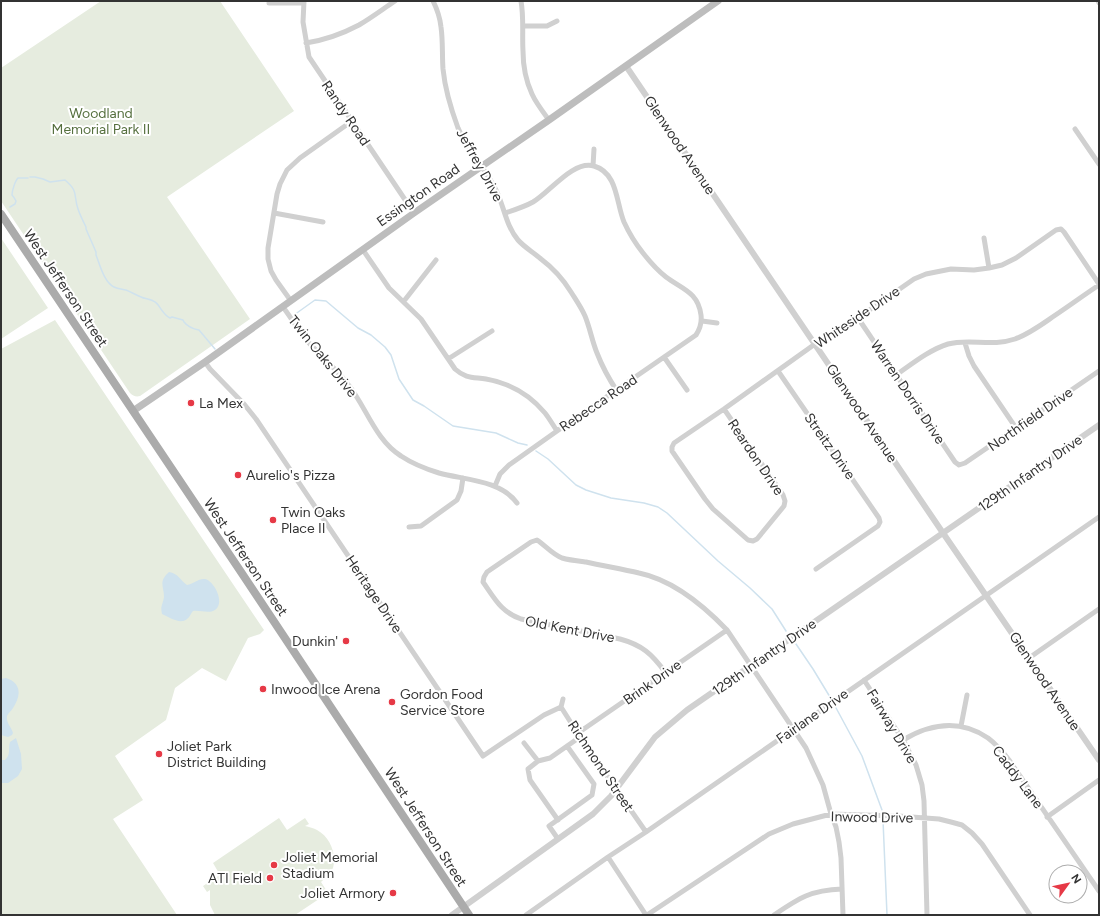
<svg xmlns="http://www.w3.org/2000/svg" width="1100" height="916" font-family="Figtree,sans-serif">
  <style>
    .green { fill: #e6ecdf }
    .water { fill: #cfe2ee }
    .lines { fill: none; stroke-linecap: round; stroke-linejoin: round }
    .stream { stroke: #cfe2ee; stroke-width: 1.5 }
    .minor { stroke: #d0d0d0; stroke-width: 5 }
    .tertiary { stroke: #d0d0d0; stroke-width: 6 }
    .secondary { stroke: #bdbdbd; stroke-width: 7 }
    .primary { stroke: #ababab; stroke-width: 8 }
    .poi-dot { fill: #e63946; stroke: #fff; stroke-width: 1.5 }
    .labels { text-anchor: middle; stroke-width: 4; stroke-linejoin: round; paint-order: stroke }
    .park-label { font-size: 14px; fill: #56703f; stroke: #fff }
    .street-label { font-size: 14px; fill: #333; stroke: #fff }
    .poi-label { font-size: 14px; fill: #333; stroke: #fff; text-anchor: start }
  </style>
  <rect width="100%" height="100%" fill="#fff"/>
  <!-- green -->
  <path class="green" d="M 101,1 L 220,1 L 294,111 L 167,197 L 250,319 L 140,396 C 136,397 133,396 130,393 L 1,201 L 1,68 Z
    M 1,238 L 48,308 L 1,339 Z
    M 55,320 L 264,630 L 260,634 L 248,638 L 226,681 L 202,668 L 175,688 L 166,720 L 115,756 L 143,800 L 113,819 L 177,915 L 1,915 L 1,349 Z
    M 279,818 L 287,830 L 305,818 L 309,824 L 305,826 C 309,827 314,828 317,830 C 330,837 337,854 333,868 C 330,874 325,878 321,882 L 328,893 L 295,915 L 215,915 L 210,905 L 210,890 L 207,892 L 203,886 L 220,875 L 213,863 Z"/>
  <!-- water -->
  <path class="water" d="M 169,572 C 178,573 181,581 187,585 C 193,584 199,578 205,579 C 213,580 226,602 215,610 C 209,614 200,610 193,611 C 191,613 190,617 187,619 C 180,625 169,617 162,614 C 160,606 163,604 164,597 C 164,586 158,582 169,572 Z
    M 6,678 C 22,683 21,696 13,708 C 11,712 6,714 7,719 C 7,724 12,728 13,733 L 12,735 L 8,737 L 1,735 L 1,679 Z
    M 16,738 L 21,754 L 22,769 L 18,776 L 8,783 L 1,783 L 1,760 L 5,760 C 11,755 8,749 10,742 Z"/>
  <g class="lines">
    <!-- stream -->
    <path class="stream" d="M 30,177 L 35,177 L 43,179 L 50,182 L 65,180 C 79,192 73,194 78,209 C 80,215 83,221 86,227 L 86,229 L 96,252 L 96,255 C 100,265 104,282 114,287 C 118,289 122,289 126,290 C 131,292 136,295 141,297 C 145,299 151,299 155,302 C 160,305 162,314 170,318 L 172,317 L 183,320 L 184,322 C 188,327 193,329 199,330 L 215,349
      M 10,207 L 15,204 L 16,201 C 15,199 13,196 12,195 C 12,191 15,181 18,178 L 28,178
      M 294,315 L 315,300 L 326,301 L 358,328 L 371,335 L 385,347 L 391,355 L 399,379 L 413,400 L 424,406 L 453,426 L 496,433 L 518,443 L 527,445
      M 536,451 L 548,459 L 576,485 L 586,490 L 611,498 L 644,503 L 658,507 L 667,513 L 718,561 L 750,588 L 772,609 L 786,631
      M 796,644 L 813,669 L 830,697
      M 835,706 L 862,756 L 882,810
      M 883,820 L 887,915"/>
    <!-- minor -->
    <path class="minor" d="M 304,1 L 303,22 L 309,57 L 414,213
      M 433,1 C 437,9 440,18 441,27 C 443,41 442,55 443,69 C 445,89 451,109 458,128 C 467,150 485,168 496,190 C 504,206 506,226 518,240 C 524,247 533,252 541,259 C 553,268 563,279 571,292 C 576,300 581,307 585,316 C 590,328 592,341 597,353 C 602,366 609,379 617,391
      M 521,1 C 524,18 522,34 523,51 C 523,66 526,81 532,94 C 536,103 543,112 549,120
      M 1098,1 L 1099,3
      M 269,3 L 304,3
      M 523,26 L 547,26 L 557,21
      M 306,43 C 325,40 342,34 359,25 C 371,18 383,9 395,1
      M 1075,129 L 1099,164
      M 593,166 L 594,149
      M 274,213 L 323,222
      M 984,238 L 989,268
      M 363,250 L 389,288 L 421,319 L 455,369 C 466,379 473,377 486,379 C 509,383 530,395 545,413 C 549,418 553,425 557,431
      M 291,301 L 276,280 L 271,271 L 268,259 L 268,248 L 277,194 L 280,184 L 287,170 L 300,158 L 352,121
      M 404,301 L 436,260
      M 283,307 C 292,319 300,333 310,344 C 322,357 336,369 347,383 C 366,406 375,440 401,456 C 413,464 426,469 439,473 C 465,480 500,480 517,503
      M 858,318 L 955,462 L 959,465 L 965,463 L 1099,371
      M 702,321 L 717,323
      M 965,343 L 969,356 L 974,366 L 1016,428
      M 664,357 L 687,390
      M 448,359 L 492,331
      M 205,362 L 210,369 L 244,404 L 256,419 L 483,756 L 544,715 L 561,707
      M 778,371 L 879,518 L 880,522 L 878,526 L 816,569
      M 896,375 C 912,364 929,350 948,344 C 969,338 992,347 1015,339 C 1029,334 1041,325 1054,316 C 1069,306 1084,295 1099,285
      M 724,409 L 783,495 L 785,501 L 784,506 L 757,539 L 753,541 L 748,540 L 713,509 L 705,499 L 672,451 L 672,447 L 674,443 L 724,409 L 815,344 L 858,318 L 914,279 L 926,274 L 951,269 L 974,270 L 989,268 L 1002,265 L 1016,258 L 1056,230 L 1061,229 L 1064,232 L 1099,284
      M 495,486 L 500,474 L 509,465 L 557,431 L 696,335 C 700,329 702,323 701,315 C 698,292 682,289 666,277 C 657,270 650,262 643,253 C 635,243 629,233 624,222 C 616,203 618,173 594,166 C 573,160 550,192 533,202 C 524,207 514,210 505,213
      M 409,527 L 421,526 L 457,500 L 461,491 L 463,478
      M 1029,658 L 1099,609
      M 665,672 C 652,654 642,645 620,639 L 521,619 C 501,612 495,599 483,582 L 484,577 L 487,572 L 531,542 L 537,540 C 546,546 552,554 562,558 C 569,560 578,561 586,562 C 604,566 622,569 639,573 C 673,580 704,606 727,630 L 806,748 L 823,785 L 831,814 L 836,827 L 839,842 L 841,858 L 843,915
      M 864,680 L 903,740 L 916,765 L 922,785 L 924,801 L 927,915
      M 563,699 L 561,707 L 580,737 L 646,832
      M 961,726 L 967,695
      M 578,733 L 727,630
      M 903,740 C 930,724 960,719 988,738 C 996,744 1003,752 1009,760 L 1099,891
      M 524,743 L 538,761 L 550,758 L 580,737
      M 538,761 L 528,769 L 530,780 L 558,820
      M 1047,817 L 1099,780
      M 558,839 L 549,826 L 592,795 L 594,784 L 567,746
      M 608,857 L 646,915
      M 526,915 L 608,857 L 646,832 L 1099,517
      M 647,915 L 769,834 L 793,824 L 831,814 L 898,816 L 939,819 L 951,822 L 962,825 L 972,833 L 982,844 L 1030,915
      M 774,915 C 799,898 811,890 842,889"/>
    <!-- tertiary -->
    <path class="tertiary" d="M 626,66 L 943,533 L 1099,760
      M 452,915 L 593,814 L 611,796 L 655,737 L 687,710 L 1099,425"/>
    <!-- secondary -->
    <path class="secondary" d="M 133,411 L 205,362 L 414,213 L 549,120 L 718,1"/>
    <!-- primary -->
    <path class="primary" d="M 1,214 L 243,575 L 469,915"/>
  </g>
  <!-- markers -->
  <g class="poi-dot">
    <circle cx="191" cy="403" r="4"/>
    <circle cx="238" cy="475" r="4"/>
    <circle cx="273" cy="520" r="4"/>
    <circle cx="346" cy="641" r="4"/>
    <circle cx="263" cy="689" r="4"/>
    <circle cx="392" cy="702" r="4"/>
    <circle cx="159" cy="754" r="4"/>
    <circle cx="274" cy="865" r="4"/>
    <circle cx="270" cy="878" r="4"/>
    <circle cx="393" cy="893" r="4"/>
  </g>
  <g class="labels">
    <!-- park labels -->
    <g class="park-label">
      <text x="101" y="118">Woodland<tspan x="101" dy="16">Memorial Park II</tspan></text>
    </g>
    <!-- street labels -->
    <g class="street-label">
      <text transform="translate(346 113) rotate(56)" y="5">Randy Road</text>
      <text transform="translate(680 145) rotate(56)" y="5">Glenwood Avenue</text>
      <text transform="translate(480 165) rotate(61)" y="5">Jeffrey Drive</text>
      <text transform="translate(418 195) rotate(-35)" y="5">Essington Road</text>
      <text transform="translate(66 288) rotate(56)" y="5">West Jefferson Street</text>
      <text transform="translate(857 317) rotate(-34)" y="5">Whiteside Drive</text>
      <text transform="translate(323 356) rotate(51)" y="5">Twin Oaks Drive</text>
      <text transform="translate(908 392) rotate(56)" y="5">Warren Dorris Drive</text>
      <text transform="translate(598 403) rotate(-34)" y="5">Rebecca Road</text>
      <text transform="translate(862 413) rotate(56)" y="5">Glenwood Avenue</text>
      <text transform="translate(1030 419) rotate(-35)" y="5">Northfield Drive</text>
      <text transform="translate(830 446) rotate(55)" y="5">Streitz Drive</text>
      <text transform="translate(756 457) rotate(56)" y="5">Reardon Drive</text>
      <text transform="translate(1030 473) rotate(-35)" y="5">129th Infantry Drive</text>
      <text transform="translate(246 557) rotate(56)" y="5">West Jefferson Street</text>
      <text transform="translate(374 594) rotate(56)" y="5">Heritage Drive</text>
      <text transform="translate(570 629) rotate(11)" y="5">Old Kent Drive</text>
      <text transform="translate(764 657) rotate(-35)" y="5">129th Infantry Drive</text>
      <text transform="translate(1045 681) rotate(56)" y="5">Glenwood Avenue</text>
      <text transform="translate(652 682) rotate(-35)" y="5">Brink Drive</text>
      <text transform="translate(812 716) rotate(-35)" y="5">Fairlane Drive</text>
      <text transform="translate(892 726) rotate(59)" y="5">Fairway Drive</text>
      <text transform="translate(601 766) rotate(56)" y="5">Richmond Street</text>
      <text transform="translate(1018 777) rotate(53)" y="5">Caddy Lane</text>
      <text transform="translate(872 817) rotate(1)" y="5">Inwood Drive</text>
      <text transform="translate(426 827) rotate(57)" y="5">West Jefferson Street</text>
    </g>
    <!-- poi labels -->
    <g class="poi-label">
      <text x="199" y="408">La Mex</text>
      <text x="246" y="480">Aurelio's Pizza</text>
      <text x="281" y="517">Twin Oaks<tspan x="281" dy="16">Place II</tspan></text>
      <text x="338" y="646" text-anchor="end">Dunkin'</text>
      <text x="271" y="694">Inwood Ice Arena</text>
      <text x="400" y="699">Gordon Food<tspan x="400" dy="16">Service Store</tspan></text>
      <text x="167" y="751">Joliet Park<tspan x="167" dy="16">District Building</tspan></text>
      <text x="282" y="862">Joliet Memorial<tspan x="282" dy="16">Stadium</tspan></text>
      <text x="262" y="883" text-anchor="end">ATI Field</text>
      <text x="385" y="898" text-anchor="end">Joliet Armory</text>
    </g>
  </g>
  <!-- border -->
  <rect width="1100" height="916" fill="none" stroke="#333333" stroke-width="4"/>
  <!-- north arrow -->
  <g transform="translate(1068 884) rotate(57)"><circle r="19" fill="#ffffff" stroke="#adadad"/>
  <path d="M0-3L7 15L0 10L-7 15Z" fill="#e63946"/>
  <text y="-6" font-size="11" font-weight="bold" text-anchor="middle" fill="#333333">N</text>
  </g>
</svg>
